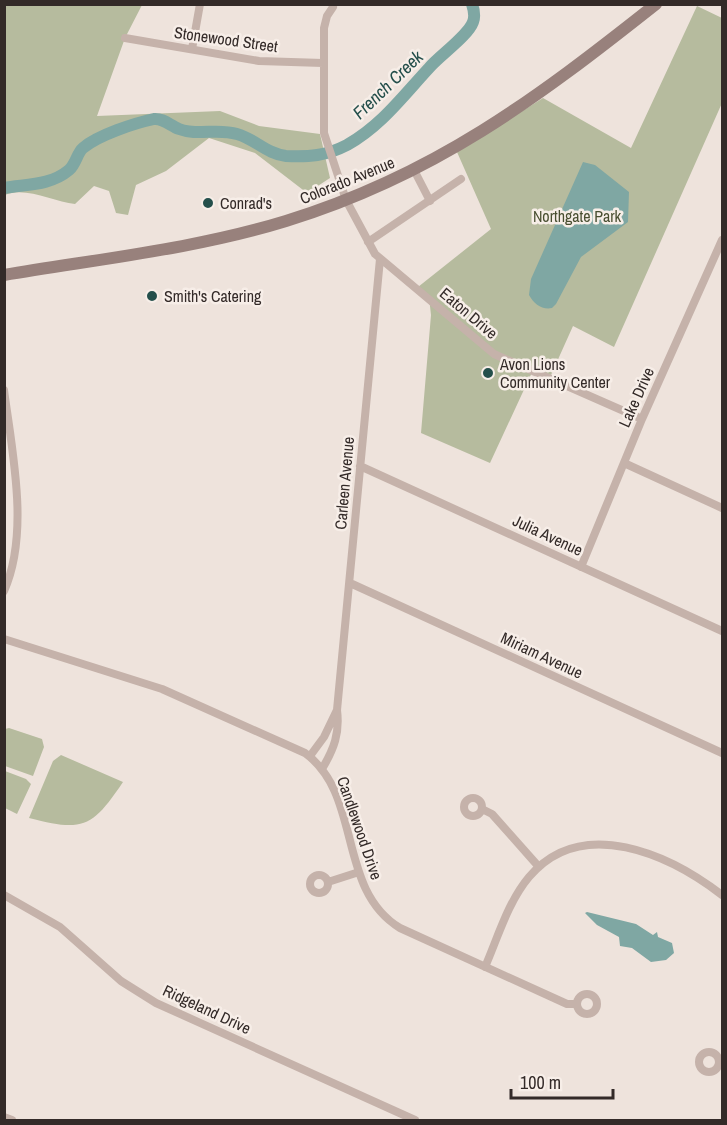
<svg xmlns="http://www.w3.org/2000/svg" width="727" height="1125" font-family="'Archivo Narrow',sans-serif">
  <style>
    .green { fill: #b6bb9e }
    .water { fill: #7fa7a3 }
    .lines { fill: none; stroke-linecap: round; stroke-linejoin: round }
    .river { stroke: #7fa7a3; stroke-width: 12 }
    .street { stroke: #c5b2aa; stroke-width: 8 }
    .secondary { stroke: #98817c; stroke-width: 12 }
    .poi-dot { fill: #244f4b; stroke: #f7eee8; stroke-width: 2 }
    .labels { text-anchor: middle; stroke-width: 5; stroke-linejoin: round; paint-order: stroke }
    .street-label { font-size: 16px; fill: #332a28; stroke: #f7eee8 }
    .poi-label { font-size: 16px; fill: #332a28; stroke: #f7eee8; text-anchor: start }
    .park-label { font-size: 16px; fill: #484e30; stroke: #f7eee8 }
    .water-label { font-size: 18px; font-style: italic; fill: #244f4b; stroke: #f7eee8 }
  </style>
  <rect width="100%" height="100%" fill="#eee3dc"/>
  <!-- green -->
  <path class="green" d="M 5,5 L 142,5 L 125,38 L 97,116 L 220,111 L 259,126 L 320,134 L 330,178 L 307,193 L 255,153 L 209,138 L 166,171 L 136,185 L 128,215 L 116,213 L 109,191 L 94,186 L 75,204 C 54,202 25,186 5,195 Z
    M 697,6 L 722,18 L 722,103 L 614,347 L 573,326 L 551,375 L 534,368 L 490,463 L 421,433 L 431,315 L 429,297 L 418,287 L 491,229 L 457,152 L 543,98 L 631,148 Z
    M 9,728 L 42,739 L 44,747 L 33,776 L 5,766 L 5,729 Z
    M 61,755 L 123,782 C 92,828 83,832 29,818 L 53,761 Z
    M 5,771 L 26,779 L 31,784 L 17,814 L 5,808 Z"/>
  <!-- water -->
  <path class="water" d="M 583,162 L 595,165 L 629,192 L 628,222 L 581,257 L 556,304 L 552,308 C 542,310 534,304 529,295 L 531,279 Z
    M 587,912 L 636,924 L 653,935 L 657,932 L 658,937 L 672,943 L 674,953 L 666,960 L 651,962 L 632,948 L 620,946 L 619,937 L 597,925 L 585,913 Z"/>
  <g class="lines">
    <!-- river -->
    <path class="river" d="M 4,188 C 26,184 50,186 69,170 C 76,164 77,153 83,148 C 98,135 135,123 154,119 C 163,118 171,126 179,129 C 197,136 218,128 237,134 C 255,139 267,154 286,156 C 309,157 326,156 347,145 C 381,126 403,96 429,68 C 439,56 468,36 473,22 C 475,17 474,10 472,4"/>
    <!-- street -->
    <path class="street" d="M 333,7 L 327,16 L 324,28 L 324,133 L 346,200 L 375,254 L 494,354 L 642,419
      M 125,38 L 259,61 L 323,63
      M 192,49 L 200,4
      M 414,170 L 430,201
      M 368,242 L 461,179
      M 4,390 C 12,451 30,533 4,591
      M 624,463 L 722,508
      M 360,466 L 722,631
      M 581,567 L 642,419 L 722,240
      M 350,583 L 722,753
      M 4,639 L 162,689 L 305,753 C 363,795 336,889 400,928 L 567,1004 L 577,1004
      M 310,756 L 324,737 L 337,710
      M 322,769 C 334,749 340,733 337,710 L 380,259
      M464 807a9 9 0 1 1 18 0a9 9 0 1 1-18 0Z
      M 482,809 L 492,814 L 539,867
      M310 884a9 9 0 1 1 18 0a9 9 0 1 1-18 0Z
      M 328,882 L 359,872
      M 4,895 L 60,927 L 121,981 L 156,1003 L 415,1120
      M 485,967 C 498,937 508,902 529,877 C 582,814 670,855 722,895
      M577 1004a10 10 0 1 1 20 0a10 10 0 1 1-20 0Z
      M699 1062a10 10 0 1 1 20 0a10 10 0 1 1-20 0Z
      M 4,1117 L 12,1120"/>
    <!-- secondary -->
    <path class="secondary" d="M 4,275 C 98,259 195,249 286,221 C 435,175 536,99 656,4"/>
  </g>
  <!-- markers -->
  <g class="poi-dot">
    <circle cx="208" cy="203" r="6"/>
    <circle cx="152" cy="296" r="6"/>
    <circle cx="488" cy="373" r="6"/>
  </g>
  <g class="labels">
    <!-- street labels -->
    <g class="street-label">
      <text transform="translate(226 39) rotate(8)" y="6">Stonewood Street</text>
      <text transform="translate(347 180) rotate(-22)" y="6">Colorado Avenue</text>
      <text transform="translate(469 313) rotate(40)" y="6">Eaton Drive</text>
      <text transform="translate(636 397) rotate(-66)" y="6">Lake Drive</text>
      <text transform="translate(344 483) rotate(-85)" y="6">Carleen Avenue</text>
      <text transform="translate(548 535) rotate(25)" y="6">Julia Avenue</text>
      <text transform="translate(542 655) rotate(25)" y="6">Miriam Avenue</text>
      <text transform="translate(360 828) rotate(71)" y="6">Candlewood Drive</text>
      <text transform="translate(207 1009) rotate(25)" y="6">Ridgeland Drive</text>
    </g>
    <!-- poi labels -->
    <g class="poi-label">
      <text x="220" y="209">Conrad's</text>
      <text x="164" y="302">Smith's Catering</text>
      <text x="500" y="370">Avon Lions<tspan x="500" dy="18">Community Center</tspan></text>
    </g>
    <!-- park labels -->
    <g class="park-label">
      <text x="577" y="222">Northgate Park</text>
    </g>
    <!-- water labels -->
    <g class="water-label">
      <text transform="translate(388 85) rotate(-44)" y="6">French Creek</text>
    </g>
  </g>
  <!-- border -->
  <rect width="727" height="1125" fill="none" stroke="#332a28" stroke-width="12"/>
  <!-- scale -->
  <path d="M511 1089v9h102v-9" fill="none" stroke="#332a28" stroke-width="3"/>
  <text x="520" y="1089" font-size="18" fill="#332a28" stroke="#f7eee8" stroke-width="4.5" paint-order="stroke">100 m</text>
</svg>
